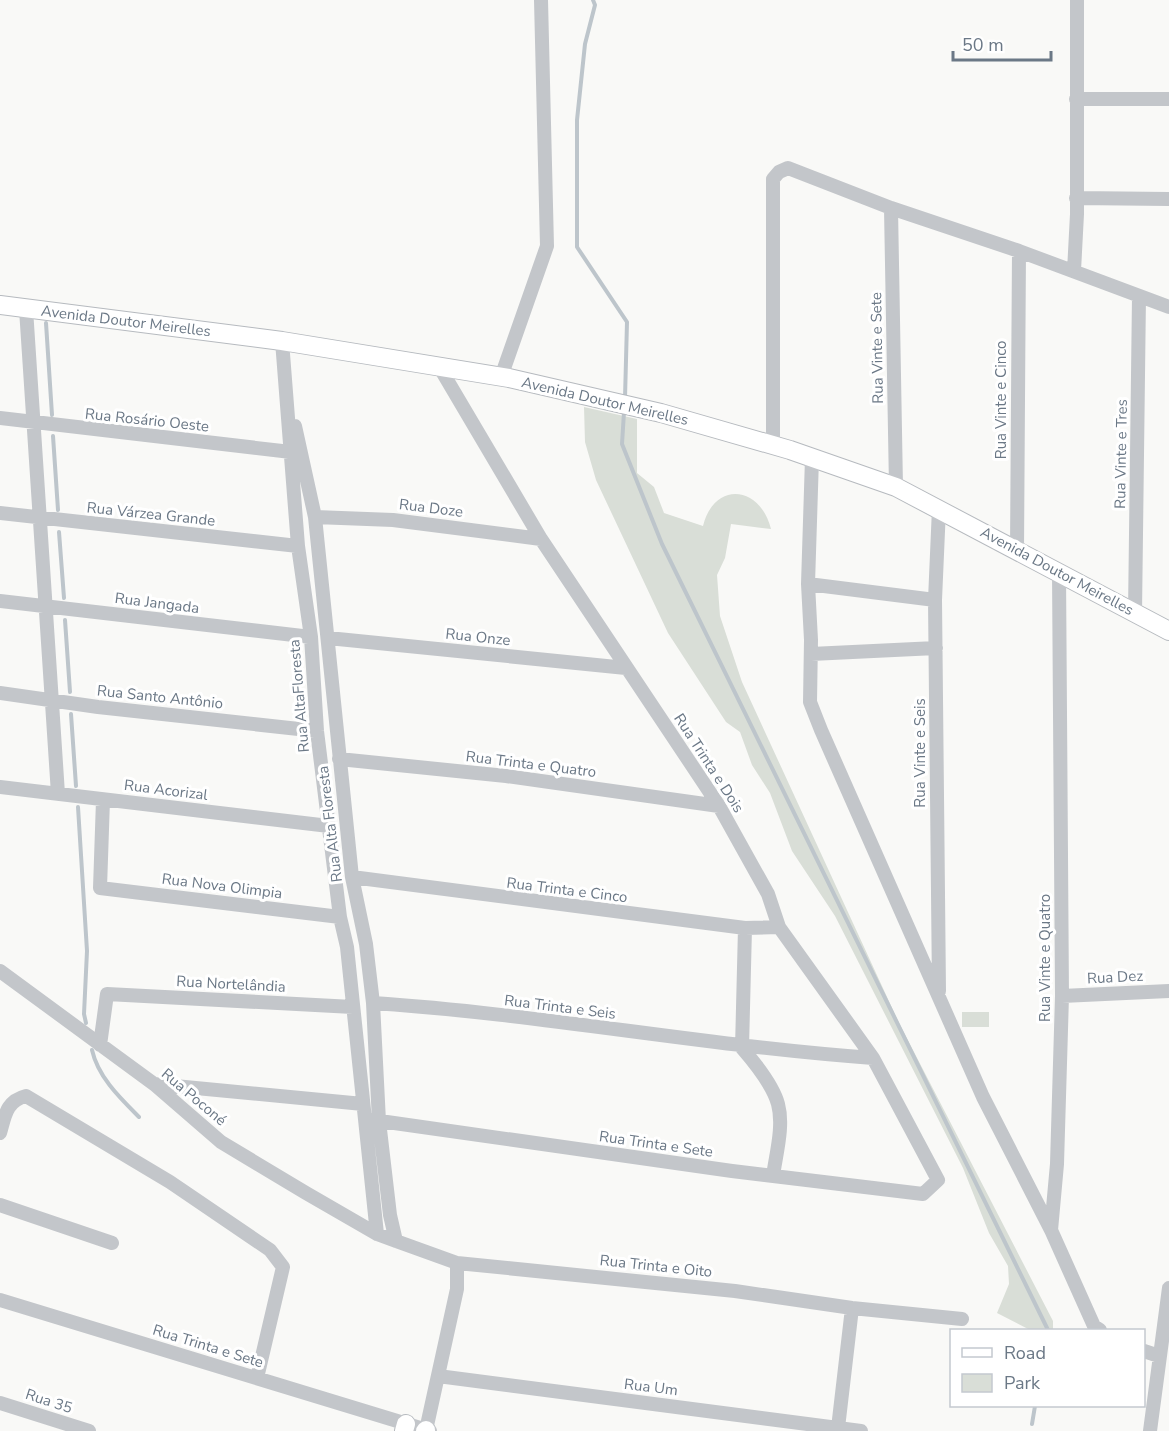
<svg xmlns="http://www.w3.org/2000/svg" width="1169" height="1431" font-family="'Nunito Sans',sans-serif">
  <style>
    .green { fill: #d9ded7 }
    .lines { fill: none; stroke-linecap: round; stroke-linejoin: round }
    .stream { stroke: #bdc5cb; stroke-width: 4 }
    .secondary-casing { stroke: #b6babf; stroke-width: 20 }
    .street { stroke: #c3c6ca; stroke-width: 14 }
    .secondary { stroke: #fff; stroke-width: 18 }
    .labels { text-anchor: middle; stroke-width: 6; stroke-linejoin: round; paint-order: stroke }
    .street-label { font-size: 15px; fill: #6b7886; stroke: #fff }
  </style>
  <rect width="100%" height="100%" fill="#f9f9f7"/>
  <!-- green -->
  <path class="green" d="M 584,407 L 637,419 L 637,473 L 654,487 L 664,513 L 703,526 C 714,481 760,485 771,529 L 731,524 L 725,558 L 717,575 L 720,616 L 742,682 L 899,1023 L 1053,1321 L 1053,1330 L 1030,1330 L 997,1313 L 1009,1284 L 1008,1266 L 989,1233 L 963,1168 L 835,916 L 792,851 L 770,793 L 752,765 L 740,732 L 726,722 L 668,633 L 596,480 L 585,442 Z
    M 962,1012 L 989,1012 L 989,1027 L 962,1027 Z"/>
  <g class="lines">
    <!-- stream -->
    <path class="stream" d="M 593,0 L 595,5 L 585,44 L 577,120 L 577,247 L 627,322 L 625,398
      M 46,323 L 52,415
      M 624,412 L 622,444 L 662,544 L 1048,1330
      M 53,436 L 58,510
      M 59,532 L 64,598
      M 65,620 L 70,692
      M 71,714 L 76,786
      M 78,807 L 87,951 L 84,1014 L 86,1023
      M 92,1050 C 98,1077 120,1098 139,1117
      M 1032,1424 L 1035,1406"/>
    <!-- secondary casing -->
    <g class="secondary-casing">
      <path id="secondary" d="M 0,305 L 282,341 L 509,378 L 661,413 L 790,450 L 896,487 L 1169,631
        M 404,1431 L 406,1424
        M 425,1431 L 426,1430"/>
    </g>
    <!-- street -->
    <path class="street" d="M 1076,99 L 1169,99
      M 1076,198 L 1169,199
      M 891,208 L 896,487
      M 1074,271 L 1077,214 L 1077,0
      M 26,309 L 58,794
      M 282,341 L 298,546 L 311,637 L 317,731 L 340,917 L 347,947 L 377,1234
      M 501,377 L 547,246 L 541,0
      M 0,418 L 291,452
      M 295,426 L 315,517 L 352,877 L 366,944 L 373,1003 L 379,1121 L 390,1215 L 396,1241
      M 773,445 L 773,179 L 779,172 L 788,168 L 891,208 L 1019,251 L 1169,307
      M 812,458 L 808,584 L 935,600
      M 939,508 L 935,600 L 939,991
      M 0,513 L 298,546
      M 315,517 L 393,520 L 541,539
      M 1017,550 L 1019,251
      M 1059,572 L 1062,996 L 1057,1164 L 1051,1230 L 1094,1326 L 1100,1330
      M 808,584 L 811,640 L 810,702 L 821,730 L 983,1097 L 1051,1230
      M 0,601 L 311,637
      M 1135,613 L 1139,296
      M 328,638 L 626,668
      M 811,654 L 936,648
      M 0,693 L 98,707 L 317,731
      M 339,759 L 506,776 L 719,806
      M 0,787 L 329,826
      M 103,800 L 100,888 L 340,917
      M 352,877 L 745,928 L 779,927
      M 745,928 L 742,1048 C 755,1063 773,1085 778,1104 C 784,1126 776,1154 773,1176
      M 0,971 L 154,1084 L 221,1142 L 306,1193 L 377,1234 L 396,1241 L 457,1263 L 735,1291 L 852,1308 L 962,1319
      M 1062,996 L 1169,991
      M 373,1003 C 540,1014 705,1046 873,1058
      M 100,1045 L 107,994 L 353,1007
      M 154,1084 L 363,1104
      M 366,1119 L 732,1171 L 923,1194 L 938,1180 L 873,1058 L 779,927 L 768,894 L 719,806 L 541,539 L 440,368
      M 0,1133 C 5,1116 6,1101 26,1096 L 170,1182 L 270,1250 L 283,1267 L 257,1378
      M 0,1205 L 112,1243
      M 0,1300 L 430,1431
      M 1144,1351 L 1159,1356
      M 438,1376 L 861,1431
      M 0,1403 L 89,1431
      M 838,1428 L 852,1308
      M 426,1430 L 457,1289 L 457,1263
      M 1150,1431 L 1169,1288"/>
    <!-- secondary -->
    <use href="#secondary" class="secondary"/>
  </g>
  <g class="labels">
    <!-- street labels -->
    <g class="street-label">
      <text transform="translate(126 321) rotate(7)" y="5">Avenida Doutor Meirelles</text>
      <text transform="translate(877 348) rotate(-91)" y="5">Rua Vinte e Sete</text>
      <text transform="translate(1001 400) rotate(-90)" y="5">Rua Vinte e Cinco</text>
      <text transform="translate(605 401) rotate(13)" y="5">Avenida Doutor Meirelles</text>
      <text transform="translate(147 420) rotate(6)" y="5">Rua Rosário Oeste</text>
      <text transform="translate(1121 454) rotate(-89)" y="5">Rua Vinte e Tres</text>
      <text transform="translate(431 508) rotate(7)" y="5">Rua Doze</text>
      <text transform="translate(151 514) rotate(6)" y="5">Rua Várzea Grande</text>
      <text transform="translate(1057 571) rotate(28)" y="5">Avenida Doutor Meirelles</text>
      <text transform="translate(157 603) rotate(7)" y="5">Rua Jangada</text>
      <text transform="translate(478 637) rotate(6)" y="5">Rua Onze</text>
      <text transform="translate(299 696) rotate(-95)" y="5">Rua AltaFloresta</text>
      <text transform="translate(160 697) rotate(6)" y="5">Rua Santo Antônio</text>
      <text transform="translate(920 753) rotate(-90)" y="5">Rua Vinte e Seis</text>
      <text transform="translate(709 763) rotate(57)" y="5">Rua Trinta e Dois</text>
      <text transform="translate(531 764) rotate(7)" y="5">Rua Trinta e Quatro</text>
      <text transform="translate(166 790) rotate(7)" y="5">Rua Acorizal</text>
      <text transform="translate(330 824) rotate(-97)" y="5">Rua Alta Floresta</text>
      <text transform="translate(222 886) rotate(7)" y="5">Rua Nova Olimpia</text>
      <text transform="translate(567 890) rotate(7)" y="5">Rua Trinta e Cinco</text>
      <text transform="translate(1045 958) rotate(-90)" y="5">Rua Vinte e Quatro</text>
      <text transform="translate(1115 977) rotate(-3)" y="5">Rua Dez</text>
      <text transform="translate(231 984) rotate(3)" y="5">Rua Nortelândia</text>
      <text transform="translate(560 1007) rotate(7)" y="5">Rua Trinta e Seis</text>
      <text transform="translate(194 1097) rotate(40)" y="5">Rua Poconé</text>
      <text transform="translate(656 1144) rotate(8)" y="5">Rua Trinta e Sete</text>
      <text transform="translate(656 1266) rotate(6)" y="5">Rua Trinta e Oito</text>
      <text transform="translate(208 1346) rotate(17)" y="5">Rua Trinta e Sete</text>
      <text transform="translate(651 1387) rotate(7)" y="5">Rua Um</text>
      <text transform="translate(49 1401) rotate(18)" y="5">Rua 35</text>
    </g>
  </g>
  <!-- legend -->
  <rect x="950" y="1329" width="195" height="78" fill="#ffffff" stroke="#c4c9cf" stroke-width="1.5"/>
  <rect x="962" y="1348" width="30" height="9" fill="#ffffff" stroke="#c4c9cf" stroke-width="1.5"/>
  <text x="1004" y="1359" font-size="18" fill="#6b7886">Road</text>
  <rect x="962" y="1374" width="30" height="18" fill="#d9ded7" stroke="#c4c9cf" stroke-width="1.5"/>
  <text x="1004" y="1389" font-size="18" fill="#6b7886">Park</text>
  <!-- scale -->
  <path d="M953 51v9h98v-9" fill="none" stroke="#6b7886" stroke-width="3"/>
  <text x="962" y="51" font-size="18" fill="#6b7886" stroke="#ffffff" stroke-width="4.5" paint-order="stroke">50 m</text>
</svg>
